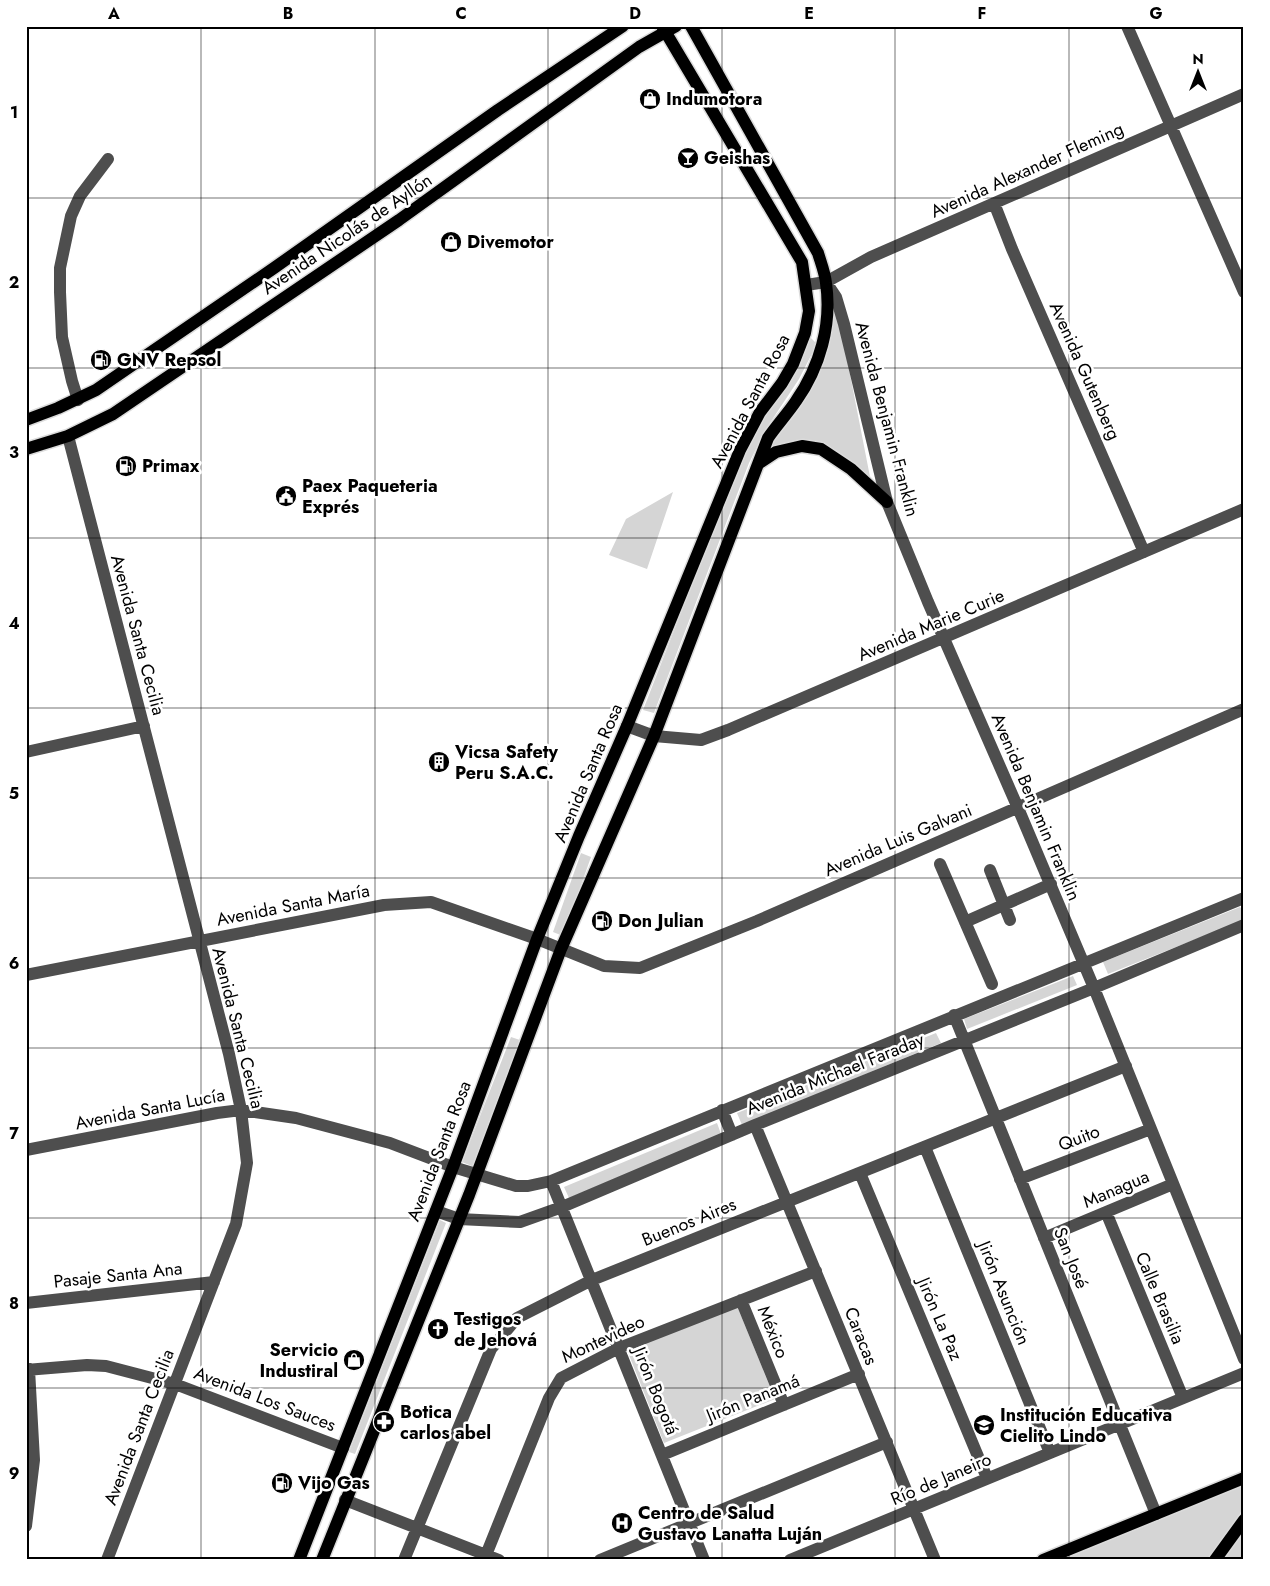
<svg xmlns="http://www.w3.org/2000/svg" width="1270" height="1586" font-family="Jost,sans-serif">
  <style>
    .green { fill: #d5d5d5 }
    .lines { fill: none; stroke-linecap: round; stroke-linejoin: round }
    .major-casing { stroke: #dbdbdb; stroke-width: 15 }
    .minor { stroke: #4e4e4e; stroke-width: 12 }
    .major { stroke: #000; stroke-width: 12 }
    .grid { fill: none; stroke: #000; stroke-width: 1; stroke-opacity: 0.55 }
    .labels { text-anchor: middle; stroke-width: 5; stroke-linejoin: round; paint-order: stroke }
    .poi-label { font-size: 18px; font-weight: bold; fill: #000; stroke: #fff; text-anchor: start }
    .street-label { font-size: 18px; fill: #000; stroke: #fff }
    .neatline { fill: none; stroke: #000; stroke-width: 2 }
    .grid-label { font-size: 16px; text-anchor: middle; font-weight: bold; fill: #000 }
  </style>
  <rect width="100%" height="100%" fill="#fff"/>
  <!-- green -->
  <path class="green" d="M 831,303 L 841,328 L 871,482 L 825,446 L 761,460 L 810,387 Z
    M 810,337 L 817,344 L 799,379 L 766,429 L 749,463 L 654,713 L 643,710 L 749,438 L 796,372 Z
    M 673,492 L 647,569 L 609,555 L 626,519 Z
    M 581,853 L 591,857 L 563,936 L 553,932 Z
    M 1240,907 L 1244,912 L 1244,920 L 1108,974 L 1103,962 Z
    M 1073,976 L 1077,985 L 967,1029 L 964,1019 Z
    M 936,1033 L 941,1043 L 742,1125 L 737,1113 Z
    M 511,1037 L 523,1041 L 474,1167 L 462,1162 Z
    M 717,1123 L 721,1134 L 569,1198 L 564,1187 Z
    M 440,1220 L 446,1223 L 355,1454 L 349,1452 Z
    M 737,1306 L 775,1399 L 664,1443 L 627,1350 Z
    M 1244,1482 L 1244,1508 L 1207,1560 L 1055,1560 Z
    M 1244,1528 L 1244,1560 L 1221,1560 Z"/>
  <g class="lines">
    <!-- major casing -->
    <g class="major-casing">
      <path id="major" d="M 26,420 L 58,408 L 96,390 L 274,268 L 498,110 L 623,26
        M 26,449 L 68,436 L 113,414 L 399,220 L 639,47 L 676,26
        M 758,464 L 776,452 L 802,446 L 821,449 L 851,469 L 887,502
        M 299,1560 L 453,1167 L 537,939 L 579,836 L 627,726 L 740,450 L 760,412 L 782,383 L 793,364 L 805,333 L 809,311 L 802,262 L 662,26
        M 322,1560 L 469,1195 L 561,949 L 654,736 L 768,438 C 777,425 788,413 796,401 C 820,367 832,324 826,283 C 825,273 821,263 818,253 L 691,26
        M 1043,1560 L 1244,1478
        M 1215,1560 L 1244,1520"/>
    </g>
    <!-- minor -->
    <path class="minor" d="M 1127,26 L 1244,292
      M 994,203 L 1012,249 L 1144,552
      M 826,282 L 836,297 L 844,324 L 887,502 L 928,602 L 1018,808 L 1094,988 L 1244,1359
      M 806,285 L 826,282 L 871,257 L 1244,94
      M 78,400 L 72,381 L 62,337 L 60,292 L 60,268 L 71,216 L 80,196 L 108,159
      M 68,436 L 229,1054 L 241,1110 L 247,1163 L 236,1224 L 107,1560
      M 627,726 L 654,736 L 701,740 L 728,730 L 1244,509
      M 26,752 L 144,726
      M 940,864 L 992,984
      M 990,870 L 1010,920
      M 965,922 L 1051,884
      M 26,975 L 384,905 L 431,902 L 537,939 L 604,966 L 640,968 L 757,921 L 1244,709
      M 954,1015 L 1156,1514
      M 722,1110 L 732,1135
      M 755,1125 L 935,1560
      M 925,1147 L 1050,1453
      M 26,1150 L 217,1113 L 241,1110 L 296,1118 L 390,1143 L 453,1167 L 516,1186 L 528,1186 L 551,1181 L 1244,898
      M 860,1173 L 987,1478
      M 1020,1179 L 1151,1129
      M 551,1181 L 704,1560
      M 436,1211 L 459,1219 L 520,1222 L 562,1207 L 755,1125 L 1094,988 L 1244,925
      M 1106,1212 L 1183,1398
      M 1044,1238 L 1173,1184
      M 741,1300 L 784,1405
      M 26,1303 L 214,1282
      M 26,1370 L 87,1365 L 106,1366 L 175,1384 L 343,1448
      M 662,1455 L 859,1374
      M 345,1500 L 499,1560
      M 26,1526 L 34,1460 L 29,1369
      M 404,1560 L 491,1349 L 517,1318 L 592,1280 L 1126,1066
      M 484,1560 L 549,1398 L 561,1378 L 619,1348 L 816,1271
      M 600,1560 L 887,1442
      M 790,1560 L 1244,1373"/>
    <!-- major -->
    <use href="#major" class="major"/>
  </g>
  <!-- grid -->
  <path class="grid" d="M 201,26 L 201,1560M 375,26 L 375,1560M 548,26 L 548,1560M 722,26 L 722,1560M 895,26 L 895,1560M 1069,26 L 1069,1560M 26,198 L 1244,198M 26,368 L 1244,368M 26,538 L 1244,538M 26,708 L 1244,708M 26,878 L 1244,878M 26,1048 L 1244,1048M 26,1218 L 1244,1218M 26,1388 L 1244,1388"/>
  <!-- icons -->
  <defs>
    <g id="shop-disc" transform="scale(1.125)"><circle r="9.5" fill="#000" stroke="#fff"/><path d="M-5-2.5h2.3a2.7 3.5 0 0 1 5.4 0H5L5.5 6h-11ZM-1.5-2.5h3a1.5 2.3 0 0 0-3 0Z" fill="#fff"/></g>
    <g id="bar-disc" transform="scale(1.125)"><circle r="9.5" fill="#000" stroke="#fff"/><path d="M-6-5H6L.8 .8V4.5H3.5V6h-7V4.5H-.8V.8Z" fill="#fff"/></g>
    <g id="fuel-disc" transform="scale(1.125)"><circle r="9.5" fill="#000" stroke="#fff"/><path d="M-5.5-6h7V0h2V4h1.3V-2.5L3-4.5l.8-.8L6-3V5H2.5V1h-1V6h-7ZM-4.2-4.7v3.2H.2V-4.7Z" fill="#fff"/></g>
    <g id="civic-disc" transform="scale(1.125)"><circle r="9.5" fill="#000" stroke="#fff"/><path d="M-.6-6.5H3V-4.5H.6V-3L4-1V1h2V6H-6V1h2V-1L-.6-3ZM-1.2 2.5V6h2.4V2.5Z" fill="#fff"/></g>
    <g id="building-disc" transform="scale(1.125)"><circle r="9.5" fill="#000" stroke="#fff"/><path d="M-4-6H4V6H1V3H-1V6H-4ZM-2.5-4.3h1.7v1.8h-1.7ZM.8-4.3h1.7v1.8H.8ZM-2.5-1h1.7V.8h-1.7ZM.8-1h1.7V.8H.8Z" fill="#fff"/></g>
    <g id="church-disc" transform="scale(1.125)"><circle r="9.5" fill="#000" stroke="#fff"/><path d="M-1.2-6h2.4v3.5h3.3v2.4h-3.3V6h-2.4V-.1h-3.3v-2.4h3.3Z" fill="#fff"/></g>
    <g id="pharmacy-disc" transform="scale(1.125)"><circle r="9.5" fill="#000" stroke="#fff"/><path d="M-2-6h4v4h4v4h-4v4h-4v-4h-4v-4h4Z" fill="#fff"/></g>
    <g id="school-disc" transform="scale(1.125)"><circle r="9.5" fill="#000" stroke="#fff"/><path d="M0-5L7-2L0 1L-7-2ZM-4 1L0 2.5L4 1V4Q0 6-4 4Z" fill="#fff"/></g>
    <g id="hospital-disc" transform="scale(1.125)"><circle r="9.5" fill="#000" stroke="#fff"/><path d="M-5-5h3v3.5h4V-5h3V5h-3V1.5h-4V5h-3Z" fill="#fff"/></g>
  </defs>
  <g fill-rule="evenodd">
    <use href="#shop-disc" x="650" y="99"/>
    <use href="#bar-disc" x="688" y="158"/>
    <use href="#shop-disc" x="451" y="242"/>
    <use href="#fuel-disc" x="101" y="360"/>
    <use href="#fuel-disc" x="126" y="466"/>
    <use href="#civic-disc" x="286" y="496"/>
    <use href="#building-disc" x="439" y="762"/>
    <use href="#fuel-disc" x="602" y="921"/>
    <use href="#church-disc" x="438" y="1329"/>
    <use href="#shop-disc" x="354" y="1360"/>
    <use href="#pharmacy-disc" x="384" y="1422"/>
    <use href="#school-disc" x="984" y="1425"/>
    <use href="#fuel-disc" x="282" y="1483"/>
    <use href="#hospital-disc" x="622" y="1523"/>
  </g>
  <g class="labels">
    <!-- poi labels -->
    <g class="poi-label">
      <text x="666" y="105">Indumotora</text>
      <text x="704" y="164">Geishas</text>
      <text x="467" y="248">Divemotor</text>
      <text x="117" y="366">GNV Repsol</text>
      <text x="142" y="472">Primax</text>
      <text x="302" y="492">Paex Paqueteria<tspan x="302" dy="21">Exprés</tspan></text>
      <text x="455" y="758">Vicsa Safety<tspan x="455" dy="21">Peru S.A.C.</tspan></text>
      <text x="618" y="927">Don Julian</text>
      <text x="454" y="1325">Testigos<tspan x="454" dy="21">de Jehová</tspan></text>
      <text x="338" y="1356" text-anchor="end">Servicio<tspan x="338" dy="21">Industiral</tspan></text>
      <text x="400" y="1418">Botica<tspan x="400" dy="21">carlos abel</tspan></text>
      <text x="1000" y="1421">Institución Educativa<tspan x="1000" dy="21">Cielito Lindo</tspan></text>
      <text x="298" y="1489">Vijo Gas</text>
      <text x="638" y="1519">Centro de Salud<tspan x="638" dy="21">Gustavo Lanatta Luján</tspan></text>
    </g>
    <!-- street labels -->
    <g class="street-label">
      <text transform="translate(1027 170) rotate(-24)" y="6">Avenida Alexander Fleming</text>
      <text transform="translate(347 234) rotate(-34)" y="6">Avenida Nicolás de Ayllón</text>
      <text transform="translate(1085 371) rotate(66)" y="6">Avenida Gutenberg</text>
      <text transform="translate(750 401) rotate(-62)" y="6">Avenida Santa Rosa</text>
      <text transform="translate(887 419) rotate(75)" y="6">Avenida Benjamin Franklin</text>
      <text transform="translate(931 625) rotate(-23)" y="6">Avenida Marie Curie</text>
      <text transform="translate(138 635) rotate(75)" y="6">Avenida Santa Cecilia</text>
      <text transform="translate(588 773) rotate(-67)" y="6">Avenida Santa Rosa</text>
      <text transform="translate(1036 807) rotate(67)" y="6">Avenida Benjamin Franklin</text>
      <text transform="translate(898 840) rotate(-23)" y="6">Avenida Luis Galvani</text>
      <text transform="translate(293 905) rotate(-11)" y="6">Avenida Santa María</text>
      <text transform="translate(238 1028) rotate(76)" y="6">Avenida Santa Cecilia</text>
      <text transform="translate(835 1074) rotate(-22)" y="6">Avenida Michael Faraday</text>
      <text transform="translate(150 1109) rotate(-11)" y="6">Avenida Santa Lucía</text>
      <text transform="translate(1079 1138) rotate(-21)" y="6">Quito</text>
      <text transform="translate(439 1151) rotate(-69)" y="6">Avenida Santa Rosa</text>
      <text transform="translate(1116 1189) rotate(-23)" y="6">Managua</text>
      <text transform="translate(689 1222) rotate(-22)" y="6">Buenos Aires</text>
      <text transform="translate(1071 1258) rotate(68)" y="6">San José</text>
      <text transform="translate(118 1275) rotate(-6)" y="6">Pasaje Santa Ana</text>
      <text transform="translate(1004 1293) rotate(68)" y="6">Jirón Asunción</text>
      <text transform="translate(1160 1298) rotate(67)" y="6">Calle Brasilia</text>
      <text transform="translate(940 1319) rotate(67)" y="6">Jirón La Paz</text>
      <text transform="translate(773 1332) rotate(68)" y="6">México</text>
      <text transform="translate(861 1336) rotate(68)" y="6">Caracas</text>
      <text transform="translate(603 1339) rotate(-25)" y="6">Montevideo</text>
      <text transform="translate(656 1391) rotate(68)" y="6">Jirón Bogotá</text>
      <text transform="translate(753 1398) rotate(-22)" y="6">Jirón Panamá</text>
      <text transform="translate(265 1399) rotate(21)" y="6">Avenida Los Sauces</text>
      <text transform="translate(139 1427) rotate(-69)" y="6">Avenida Santa Cecilia</text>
      <text transform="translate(941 1479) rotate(-23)" y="6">Río de Janeiro</text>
    </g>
  </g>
  <!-- border -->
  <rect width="1270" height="1586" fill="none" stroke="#ffffff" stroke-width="55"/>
  <!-- north arrow -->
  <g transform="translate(1198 72)" stroke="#ffffff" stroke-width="4" paint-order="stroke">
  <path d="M0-4L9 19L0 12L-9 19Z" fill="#000000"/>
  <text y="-8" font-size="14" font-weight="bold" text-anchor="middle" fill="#000000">N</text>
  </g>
  <rect x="28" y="28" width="1214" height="1530" class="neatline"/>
  <g class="grid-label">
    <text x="114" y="19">A</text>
    <text x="288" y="19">B</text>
    <text x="461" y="19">C</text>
    <text x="635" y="19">D</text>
    <text x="809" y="19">E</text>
    <text x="982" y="19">F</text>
    <text x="1156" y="19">G</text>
    <text x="14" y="118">1</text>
    <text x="14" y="288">2</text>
    <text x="14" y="458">3</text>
    <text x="14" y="629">4</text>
    <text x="14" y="799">5</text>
    <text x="14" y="969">6</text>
    <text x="14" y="1139">7</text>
    <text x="14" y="1309">8</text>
    <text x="14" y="1479">9</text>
  </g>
</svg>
